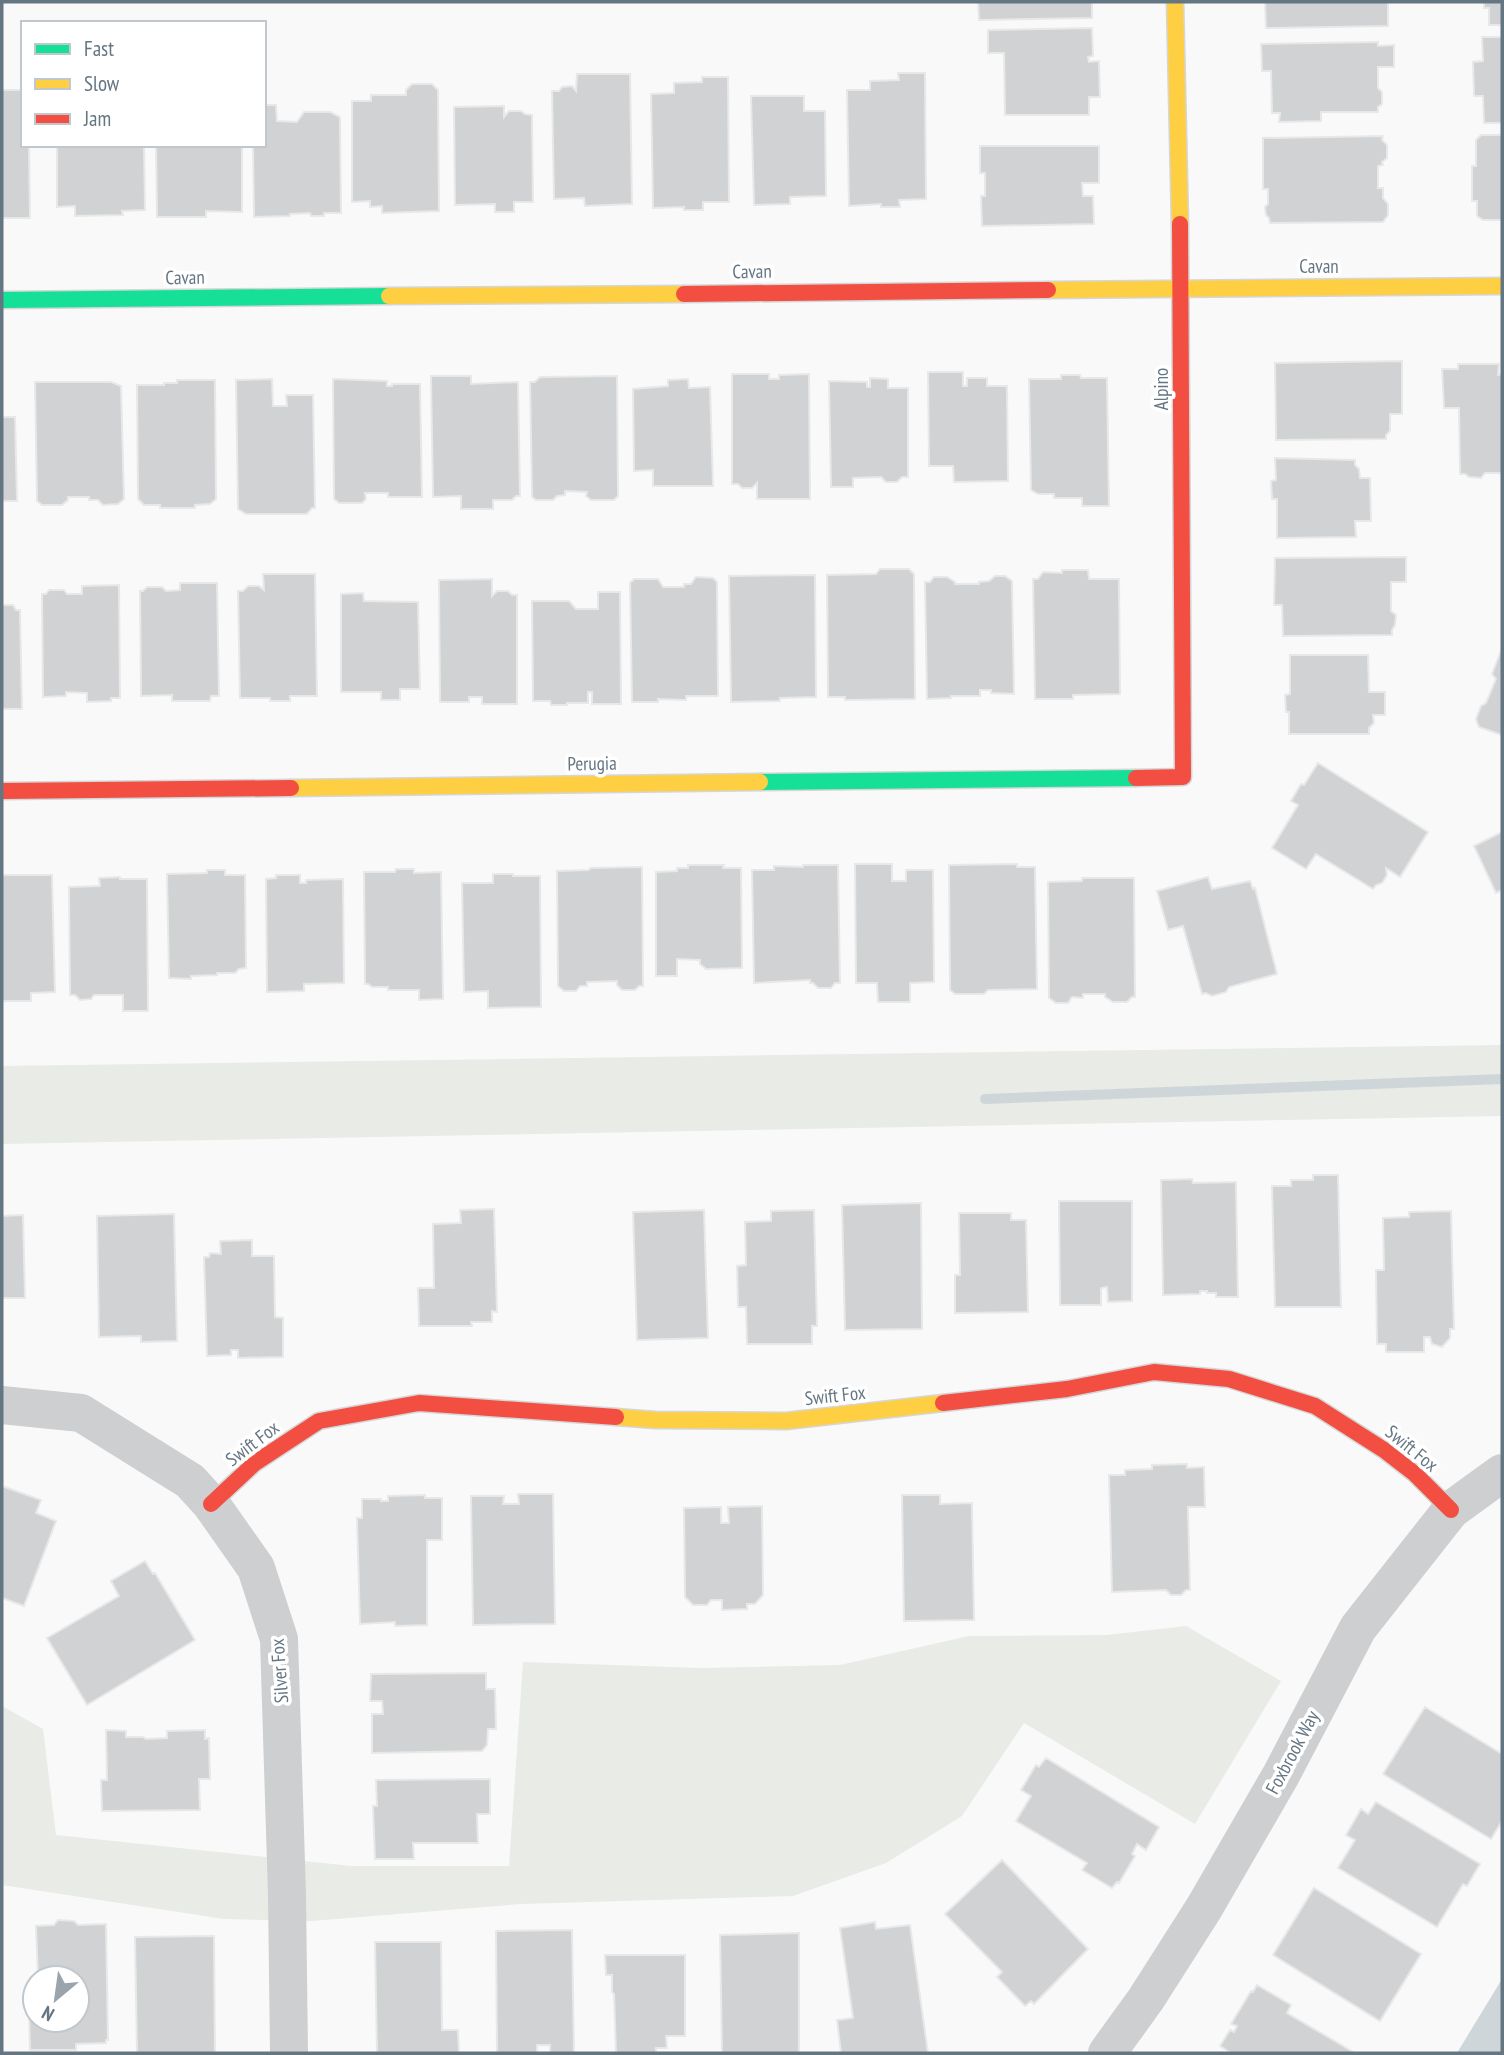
<svg xmlns="http://www.w3.org/2000/svg" width="1504" height="2055" font-family="'PT Sans Narrow',sans-serif">
  <style>
    .green { fill: #e8ebe6 }
    .water { fill: #ced6d9 }
    .lines { fill: none; stroke-linecap: round; stroke-linejoin: round }
    .stream { stroke: #ced6d9; stroke-width: 10 }
    .building { fill: #d0d2d3; stroke: #e8e8e8; stroke-width: 2 }
    .fast-casing { stroke: #d5d6d7; stroke-width: 19 }
    .slow-casing { stroke: #d5d6d7; stroke-width: 19 }
    .jam-casing { stroke: #d5d6d7; stroke-width: 19 }
    .street { stroke: #cecfd0; stroke-width: 38 }
    .fast { stroke: #16e098; stroke-width: 16 }
    .slow { stroke: #ffcf43; stroke-width: 16 }
    .jam { stroke: #f24e42; stroke-width: 16 }
    .labels { text-anchor: middle; stroke-width: 7; stroke-linejoin: round; paint-order: stroke }
    .street-label { font-size: 19px; fill: #657683; stroke: #fff }
  </style>
  <rect width="100%" height="100%" fill="#f9f9f9"/>
  <!-- green -->
  <path class="green" d="M 1502,1045 L 1502,1116 L 2,1144 L 2,1066 Z
    M 1186,1626 L 1281,1681 L 1195,1824 L 1024,1723 L 962,1816 L 886,1863 L 793,1896 L 521,1904 L 311,1921 L 224,1919 L 2,1885 L 2,1706 L 43,1729 L 56,1835 L 351,1866 L 509,1866 L 523,1662 L 701,1668 L 840,1665 L 969,1636 L 1107,1635 Z"/>
  <!-- water -->
  <path class="water" d="M 1502,1979 L 1502,2053 L 1457,2053 Z"/>
  <g class="lines">
    <!-- stream -->
    <path class="stream" d="M 985,1099 L 1502,1079"/>
  </g>
  <!-- building -->
  <path class="building" d="M 978,2 L 1092,2 L 1092,18 L 979,20 Z
    M 1265,2 L 1388,2 L 1388,26 L 1266,28 Z
    M 1484,2 L 1502,2 L 1502,25 L 1489,25 L 1489,8 L 1484,8 Z
    M 1092,28 L 1093,56 L 1088,57 L 1089,62 L 1099,61 L 1100,97 L 1089,97 L 1089,115 L 1005,115 L 1004,53 L 988,53 L 988,30 Z
    M 1482,37 L 1502,37 L 1502,123 L 1484,123 L 1483,96 L 1474,96 L 1473,62 L 1483,61 Z
    M 1378,42 L 1378,46 L 1394,45 L 1394,67 L 1378,67 L 1378,88 L 1382,92 L 1382,104 L 1378,107 L 1378,112 L 1321,112 L 1321,121 L 1279,122 L 1280,113 L 1272,113 L 1271,71 L 1262,71 L 1261,44 Z
    M 898,73 L 925,73 L 926,199 L 899,200 L 900,207 L 881,207 L 881,204 L 849,206 L 847,90 L 870,90 L 870,81 L 899,80 Z
    M 577,74 L 630,74 L 632,204 L 585,206 L 584,198 L 554,199 L 552,91 L 559,91 L 562,87 L 572,86 L 576,91 Z
    M 702,77 L 728,77 L 729,202 L 703,202 L 703,210 L 684,210 L 684,207 L 653,208 L 651,94 L 674,93 L 674,83 L 702,82 Z
    M 412,84 L 432,84 L 438,90 L 439,211 L 382,213 L 382,206 L 370,207 L 370,201 L 352,202 L 352,101 L 371,101 L 371,95 L 406,95 L 406,90 Z
    M 2,90 L 23,90 L 23,145 L 29,145 L 30,218 L 2,218 Z
    M 751,96 L 804,96 L 804,111 L 825,111 L 826,196 L 790,197 L 790,204 L 754,205 Z
    M 264,105 L 276,105 L 277,121 L 297,122 L 304,112 L 330,112 L 340,117 L 341,213 L 324,213 L 324,216 L 311,216 L 310,213 L 290,214 L 290,216 L 254,217 L 253,145 L 264,145 Z
    M 504,106 L 504,117 L 509,111 L 521,111 L 525,114 L 532,115 L 533,202 L 514,202 L 514,212 L 495,212 L 495,204 L 455,205 L 454,107 Z
    M 1481,135 L 1502,135 L 1502,220 L 1483,220 L 1477,216 L 1477,201 L 1472,201 L 1472,166 L 1476,166 L 1476,140 Z
    M 1383,136 L 1382,140 L 1387,145 L 1387,158 L 1382,162 L 1383,165 L 1378,166 L 1378,188 L 1383,188 L 1383,198 L 1388,204 L 1388,215 L 1383,222 L 1270,223 L 1269,218 L 1266,215 L 1265,207 L 1268,204 L 1268,189 L 1263,189 L 1263,138 Z
    M 57,145 L 144,145 L 145,210 L 122,211 L 123,215 L 75,216 L 75,206 L 57,207 Z
    M 156,145 L 242,145 L 242,212 L 206,211 L 206,217 L 157,217 Z
    M 980,146 L 1099,146 L 1099,183 L 1082,183 L 1083,196 L 1093,196 L 1094,224 L 982,226 L 981,196 L 985,196 L 985,173 L 980,173 Z
    M 1402,361 L 1402,414 L 1390,414 L 1390,431 L 1386,435 L 1386,439 L 1276,440 L 1275,363 Z
    M 1458,364 L 1499,364 L 1498,375 L 1502,374 L 1502,473 L 1485,473 L 1481,478 L 1469,477 L 1465,474 L 1460,474 L 1459,408 L 1444,408 L 1442,369 L 1458,369 Z
    M 928,372 L 963,372 L 963,386 L 967,386 L 967,378 L 987,378 L 987,386 L 1007,386 L 1008,481 L 954,482 L 953,466 L 929,466 Z
    M 732,374 L 769,374 L 769,379 L 779,379 L 779,375 L 809,374 L 810,499 L 757,499 L 757,483 L 752,488 L 742,488 L 738,484 L 732,484 Z
    M 1061,375 L 1080,375 L 1081,378 L 1107,378 L 1109,506 L 1082,506 L 1082,498 L 1054,498 L 1054,494 L 1038,494 L 1031,490 L 1029,379 L 1061,379 Z
    M 431,376 L 471,376 L 471,384 L 518,382 L 520,496 L 516,496 L 512,500 L 493,500 L 493,509 L 461,509 L 461,496 L 433,497 Z
    M 617,376 L 618,496 L 614,500 L 591,500 L 586,496 L 587,492 L 565,491 L 565,495 L 557,496 L 553,500 L 536,500 L 532,497 L 530,382 L 535,382 L 540,377 Z
    M 870,378 L 888,379 L 888,388 L 908,388 L 908,477 L 902,477 L 897,482 L 886,482 L 881,477 L 853,478 L 853,487 L 831,487 L 829,381 L 867,382 L 867,387 L 870,387 Z
    M 272,379 L 273,406 L 287,406 L 286,395 L 313,395 L 315,508 L 312,508 L 307,514 L 246,514 L 238,509 L 236,380 Z
    M 333,379 L 387,381 L 387,386 L 392,386 L 392,384 L 420,384 L 422,497 L 388,497 L 388,493 L 365,493 L 366,499 L 362,503 L 339,503 L 334,499 Z
    M 688,379 L 689,388 L 710,387 L 713,486 L 653,486 L 653,470 L 634,471 L 633,389 L 668,386 L 668,380 Z
    M 177,380 L 215,380 L 216,499 L 210,504 L 195,505 L 195,508 L 160,508 L 160,505 L 144,505 L 138,499 L 137,385 L 164,385 L 164,383 L 177,383 Z
    M 35,382 L 111,382 L 121,386 L 124,499 L 118,504 L 103,505 L 98,500 L 89,500 L 89,497 L 68,497 L 68,500 L 62,505 L 42,505 L 37,501 Z
    M 2,417 L 15,417 L 17,501 L 2,501 Z
    M 1275,458 L 1355,460 L 1355,465 L 1359,469 L 1360,478 L 1370,478 L 1371,521 L 1355,521 L 1356,537 L 1277,538 L 1277,499 L 1272,499 L 1271,481 L 1276,480 Z
    M 1406,557 L 1406,582 L 1391,582 L 1391,611 L 1396,615 L 1395,625 L 1392,630 L 1392,635 L 1283,636 L 1282,605 L 1274,605 L 1275,558 Z
    M 880,569 L 909,569 L 914,574 L 915,699 L 845,700 L 845,697 L 828,697 L 827,575 L 876,574 Z
    M 1062,570 L 1088,570 L 1089,579 L 1119,579 L 1120,694 L 1073,695 L 1073,699 L 1035,699 L 1033,579 L 1038,579 L 1043,572 L 1062,573 Z
    M 263,574 L 315,574 L 317,696 L 290,696 L 290,701 L 270,701 L 270,698 L 240,698 L 238,591 L 243,591 L 248,586 L 259,586 L 264,590 Z
    M 815,575 L 816,697 L 780,698 L 780,701 L 731,702 L 729,576 Z
    M 995,576 L 1005,576 L 1012,581 L 1014,694 L 991,693 L 991,690 L 980,690 L 980,696 L 951,696 L 951,698 L 927,699 L 925,582 L 930,582 L 934,577 L 947,577 L 955,582 L 955,584 L 979,584 L 979,582 L 989,581 Z
    M 696,577 L 713,578 L 717,582 L 718,696 L 686,696 L 686,700 L 658,699 L 658,702 L 632,702 L 630,583 L 634,579 L 658,579 L 663,587 L 684,587 L 684,584 L 691,584 Z
    M 492,579 L 492,596 L 497,591 L 508,591 L 512,595 L 517,595 L 517,704 L 482,704 L 482,697 L 469,697 L 469,702 L 440,702 L 439,580 Z
    M 180,583 L 217,583 L 219,696 L 211,696 L 210,701 L 172,701 L 172,695 L 141,696 L 140,591 L 143,591 L 147,587 L 162,587 L 166,591 L 180,590 Z
    M 119,585 L 120,698 L 111,698 L 111,701 L 87,702 L 87,693 L 66,692 L 66,696 L 43,697 L 42,594 L 46,594 L 49,590 L 64,590 L 67,594 L 82,594 L 82,586 Z
    M 598,592 L 620,592 L 621,704 L 592,704 L 592,692 L 588,692 L 588,703 L 567,703 L 567,705 L 551,705 L 550,701 L 533,701 L 532,601 L 569,601 L 576,609 L 598,609 Z
    M 363,593 L 364,601 L 418,602 L 420,689 L 400,689 L 400,700 L 381,700 L 381,692 L 341,692 L 341,594 Z
    M 2,605 L 13,605 L 16,610 L 20,610 L 22,709 L 2,709 Z
    M 1502,648 L 1502,735 L 1479,727 L 1476,719 L 1481,706 L 1486,703 L 1496,679 L 1492,674 Z
    M 1290,655 L 1368,655 L 1369,692 L 1385,692 L 1385,715 L 1373,715 L 1374,723 L 1369,728 L 1369,734 L 1289,734 L 1289,712 L 1286,712 L 1285,695 L 1290,694 Z
    M 1318,763 L 1428,832 L 1400,877 L 1386,868 L 1387,875 L 1382,883 L 1376,885 L 1373,889 L 1316,854 L 1306,869 L 1272,848 L 1298,805 L 1291,801 L 1301,784 L 1304,785 Z
    M 1502,832 L 1502,890 L 1496,893 L 1474,846 Z
    M 855,864 L 892,864 L 892,881 L 906,881 L 906,870 L 933,870 L 934,982 L 910,983 L 910,1002 L 878,1002 L 877,983 L 856,983 Z
    M 1017,864 L 1017,867 L 1035,867 L 1037,989 L 988,990 L 984,994 L 955,994 L 950,990 L 949,865 Z
    M 688,865 L 724,865 L 723,868 L 741,868 L 742,968 L 706,969 L 700,964 L 700,960 L 677,959 L 677,976 L 656,976 L 656,872 L 677,871 L 677,868 L 688,868 Z
    M 803,865 L 838,865 L 840,983 L 835,983 L 831,988 L 818,988 L 813,983 L 810,983 L 810,980 L 754,983 L 752,870 L 774,870 L 774,866 L 803,867 Z
    M 642,867 L 643,986 L 639,986 L 635,990 L 622,990 L 617,985 L 617,981 L 587,982 L 587,986 L 580,986 L 576,991 L 564,991 L 558,986 L 557,871 L 589,870 L 590,868 Z
    M 396,869 L 414,869 L 414,873 L 441,872 L 443,999 L 419,1000 L 419,990 L 388,990 L 388,987 L 372,987 L 368,984 L 365,984 L 364,872 L 395,872 Z
    M 207,870 L 225,870 L 225,875 L 245,875 L 246,968 L 239,969 L 235,973 L 217,973 L 217,975 L 191,976 L 191,979 L 169,978 L 167,874 L 207,873 Z
    M 493,874 L 513,874 L 513,876 L 540,876 L 541,1007 L 488,1008 L 488,991 L 464,992 L 462,883 L 493,883 Z
    M 2,875 L 52,875 L 55,992 L 31,993 L 31,1001 L 2,1001 Z
    M 276,875 L 300,875 L 300,883 L 306,883 L 306,880 L 343,879 L 344,983 L 304,984 L 304,991 L 267,992 L 266,879 L 276,878 Z
    M 120,877 L 120,879 L 147,879 L 148,1011 L 123,1011 L 123,995 L 94,995 L 91,999 L 80,1000 L 75,995 L 70,995 L 69,887 L 100,886 L 99,878 Z
    M 1208,877 L 1212,889 L 1250,881 L 1253,889 L 1255,888 L 1277,974 L 1229,987 L 1226,992 L 1212,996 L 1206,993 L 1202,994 L 1183,926 L 1168,930 L 1157,891 Z
    M 1082,878 L 1134,878 L 1135,997 L 1132,997 L 1127,1002 L 1113,1002 L 1105,997 L 1105,994 L 1083,994 L 1083,998 L 1072,997 L 1068,1003 L 1056,1003 L 1049,998 L 1048,882 L 1082,881 Z
    M 1313,1175 L 1338,1175 L 1341,1307 L 1275,1307 L 1272,1186 L 1291,1186 L 1291,1180 L 1313,1180 Z
    M 1192,1179 L 1193,1183 L 1236,1182 L 1238,1297 L 1216,1297 L 1216,1293 L 1207,1293 L 1207,1291 L 1200,1291 L 1200,1294 L 1163,1295 L 1161,1180 Z
    M 1059,1201 L 1132,1201 L 1132,1301 L 1108,1302 L 1107,1287 L 1101,1288 L 1101,1305 L 1060,1305 Z
    M 921,1203 L 922,1329 L 845,1330 L 842,1205 Z
    M 494,1209 L 497,1312 L 492,1311 L 492,1322 L 471,1322 L 472,1326 L 419,1326 L 418,1288 L 434,1288 L 433,1224 L 461,1223 L 460,1210 Z
    M 704,1210 L 708,1338 L 637,1340 L 633,1212 Z
    M 814,1210 L 817,1326 L 812,1326 L 812,1344 L 747,1344 L 746,1307 L 738,1307 L 737,1266 L 746,1265 L 745,1222 L 771,1221 L 771,1211 Z
    M 1451,1211 L 1454,1329 L 1450,1329 L 1450,1338 L 1442,1347 L 1432,1344 L 1430,1337 L 1424,1337 L 1424,1352 L 1386,1352 L 1386,1344 L 1377,1344 L 1376,1270 L 1384,1270 L 1383,1218 L 1409,1217 L 1409,1212 Z
    M 959,1213 L 1011,1213 L 1011,1220 L 1026,1220 L 1028,1312 L 955,1313 L 955,1275 L 960,1275 Z
    M 174,1214 L 177,1341 L 141,1342 L 141,1336 L 99,1337 L 97,1216 Z
    M 23,1215 L 25,1298 L 2,1298 L 2,1216 Z
    M 252,1240 L 252,1256 L 274,1256 L 275,1317 L 283,1318 L 283,1357 L 238,1358 L 238,1350 L 231,1350 L 231,1355 L 207,1356 L 204,1257 L 209,1257 L 210,1253 L 221,1254 L 220,1241 Z
    M 1187,1464 L 1187,1468 L 1204,1467 L 1205,1507 L 1188,1507 L 1190,1590 L 1186,1590 L 1181,1595 L 1171,1595 L 1166,1590 L 1112,1592 L 1109,1475 L 1125,1475 L 1125,1470 L 1152,1469 L 1152,1465 Z
    M 2,1486 L 41,1500 L 36,1513 L 56,1521 L 24,1606 L 2,1598 Z
    M 518,1494 L 553,1494 L 555,1624 L 473,1625 L 471,1496 L 504,1496 L 503,1504 L 519,1504 Z
    M 425,1495 L 425,1498 L 442,1498 L 442,1540 L 427,1540 L 427,1625 L 395,1626 L 395,1622 L 360,1624 L 357,1518 L 362,1518 L 362,1499 L 381,1499 L 381,1501 L 388,1501 L 388,1496 Z
    M 902,1495 L 940,1495 L 940,1504 L 972,1503 L 974,1620 L 904,1621 Z
    M 762,1506 L 763,1595 L 755,1604 L 747,1604 L 747,1609 L 722,1610 L 722,1600 L 711,1600 L 707,1605 L 693,1605 L 685,1597 L 684,1508 L 721,1507 L 721,1523 L 729,1523 L 728,1507 Z
    M 145,1561 L 153,1574 L 155,1573 L 195,1640 L 87,1705 L 47,1638 L 119,1596 L 111,1581 Z
    M 486,1673 L 486,1689 L 495,1689 L 496,1729 L 488,1729 L 487,1745 L 482,1751 L 372,1753 L 372,1714 L 383,1714 L 382,1701 L 370,1701 L 371,1674 Z
    M 1425,1707 L 1502,1754 L 1502,1821 L 1491,1839 L 1383,1774 Z
    M 106,1730 L 126,1731 L 126,1737 L 143,1737 L 146,1739 L 167,1738 L 167,1731 L 205,1730 L 205,1739 L 209,1738 L 210,1779 L 199,1779 L 200,1810 L 102,1811 L 101,1780 L 107,1780 Z
    M 1046,1758 L 1159,1827 L 1146,1850 L 1137,1844 L 1132,1854 L 1135,1856 L 1119,1883 L 1117,1882 L 1112,1888 L 1082,1870 L 1087,1863 L 1016,1821 L 1031,1796 L 1021,1790 L 1036,1765 L 1039,1767 Z
    M 490,1779 L 490,1814 L 477,1814 L 478,1843 L 413,1843 L 414,1859 L 375,1859 L 373,1806 L 377,1806 L 376,1780 Z
    M 1376,1802 L 1480,1864 L 1467,1886 L 1463,1884 L 1437,1927 L 1338,1868 L 1355,1840 L 1346,1835 L 1361,1809 L 1368,1814 Z
    M 1002,1860 L 1088,1949 L 1034,2004 L 1031,2001 L 1025,2006 L 997,1977 L 1002,1972 L 945,1914 Z
    M 1314,1888 L 1421,1954 L 1380,2021 L 1273,1955 Z
    M 58,1920 L 74,1921 L 78,1925 L 106,1924 L 108,2040 L 106,2040 L 106,2043 L 76,2044 L 76,2050 L 30,2050 L 29,2009 L 35,2009 L 35,2020 L 77,2020 L 77,1978 L 38,1978 L 36,1926 L 54,1925 Z
    M 875,1922 L 876,1929 L 910,1925 L 928,2053 L 841,2053 L 837,2020 L 853,2018 L 840,1928 Z
    M 572,1930 L 574,2053 L 550,2053 L 550,2045 L 537,2045 L 537,2053 L 497,2053 L 496,1931 Z
    M 799,1933 L 799,2053 L 722,2053 L 720,1935 Z
    M 214,1936 L 215,2053 L 137,2053 L 135,1937 Z
    M 375,1942 L 441,1942 L 442,2030 L 458,2030 L 459,2053 L 377,2053 Z
    M 605,1955 L 685,1955 L 685,2036 L 666,2036 L 667,2048 L 656,2048 L 656,2053 L 616,2053 L 614,1994 L 612,1992 L 612,1975 L 606,1975 Z
    M 1257,1985 L 1291,2005 L 1287,2013 L 1355,2053 L 1231,2053 L 1220,2046 L 1230,2030 L 1234,2032 L 1237,2026 L 1231,2024 L 1251,1991 L 1253,1992 Z"/>
  <g class="lines">
    <!-- fast casing -->
    <g class="fast-casing">
      <path id="fast" d="M 2,300 L 389,296
        M 760,782 L 1136,778"/>
    </g>
    <!-- slow casing -->
    <g class="slow-casing">
      <path id="slow" d="M 1175,2 L 1180,224
        M 1048,290 L 1502,286
        M 389,296 L 684,294
        M 291,788 L 760,782
        M 616,1417 L 655,1420 L 786,1421 L 943,1403"/>
    </g>
    <!-- jam casing -->
    <g class="jam-casing">
      <path id="jam" d="M 684,294 L 1048,290
        M 1136,778 L 1183,777 L 1180,224
        M 2,791 L 291,788
        M 943,1403 L 1067,1389 L 1154,1372 L 1229,1379 L 1315,1406 L 1384,1450 L 1415,1474 L 1451,1510
        M 211,1504 L 255,1463 L 319,1421 L 419,1403 L 616,1417"/>
    </g>
    <!-- street -->
    <path class="street" d="M 2,1405 L 81,1413 L 190,1481 L 211,1504 L 256,1568 L 279,1639 L 287,1895 L 289,2053
      M 1107,2053 L 1146,1999 L 1204,1908 L 1281,1775 L 1358,1628 L 1451,1510 L 1502,1473"/>
    <!-- fast -->
    <use href="#fast" class="fast"/>
    <!-- slow -->
    <use href="#slow" class="slow"/>
    <!-- jam -->
    <use href="#jam" class="jam"/>
  </g>
  <g class="labels">
    <!-- street labels -->
    <g class="street-label">
      <text x="1319" y="273">Cavan</text>
      <text transform="translate(752 271) rotate(-1)" y="7">Cavan</text>
      <text transform="translate(185 277) rotate(-1)" y="7">Cavan</text>
      <text transform="translate(1161 389) rotate(-90)" y="7">Alpino</text>
      <text transform="translate(592 763) rotate(-1)" y="7">Perugia</text>
      <text transform="translate(835 1395) rotate(-6)" y="7">Swift Fox</text>
      <text transform="translate(252 1443) rotate(-37)" y="7">Swift Fox</text>
      <text transform="translate(1412 1448) rotate(39)" y="7">Swift Fox</text>
      <text transform="translate(279 1671) rotate(-94)" y="7">Silver Fox</text>
      <text transform="translate(1292 1752) rotate(-62)" y="7">Foxbrook Way</text>
    </g>
  </g>
  <!-- border -->
  <rect width="1504" height="2055" fill="none" stroke="#657683" stroke-width="7"/>
  <!-- legend -->
  <rect x="21" y="21" width="245" height="126" fill="#ffffff" stroke="#c1c8cd" stroke-width="2"/>
  <rect x="35" y="44" width="35" height="10" fill="#16e098" stroke="#c1c8cd" stroke-width="2"/>
  <text x="84" y="56" font-size="21" fill="#657683">Fast</text>
  <rect x="35" y="79" width="35" height="10" fill="#ffcf43" stroke="#c1c8cd" stroke-width="2"/>
  <text x="84" y="91" font-size="21" fill="#657683">Slow</text>
  <rect x="35" y="114" width="35" height="10" fill="#f24e42" stroke="#c1c8cd" stroke-width="2"/>
  <text x="84" y="126" font-size="21" fill="#657683">Jam</text>
  <!-- north arrow -->
  <g transform="translate(56 1999) rotate(209)"><circle r="33" fill="#ffffff" stroke="#c1c8cd" stroke-width="2"/>
  <path d="M0-5L12 26L0 18L-12 26Z" fill="#99a4ac"/>
  <text y="-10" font-size="19" font-weight="bold" text-anchor="middle" fill="#657683">N</text>
  </g>
</svg>
